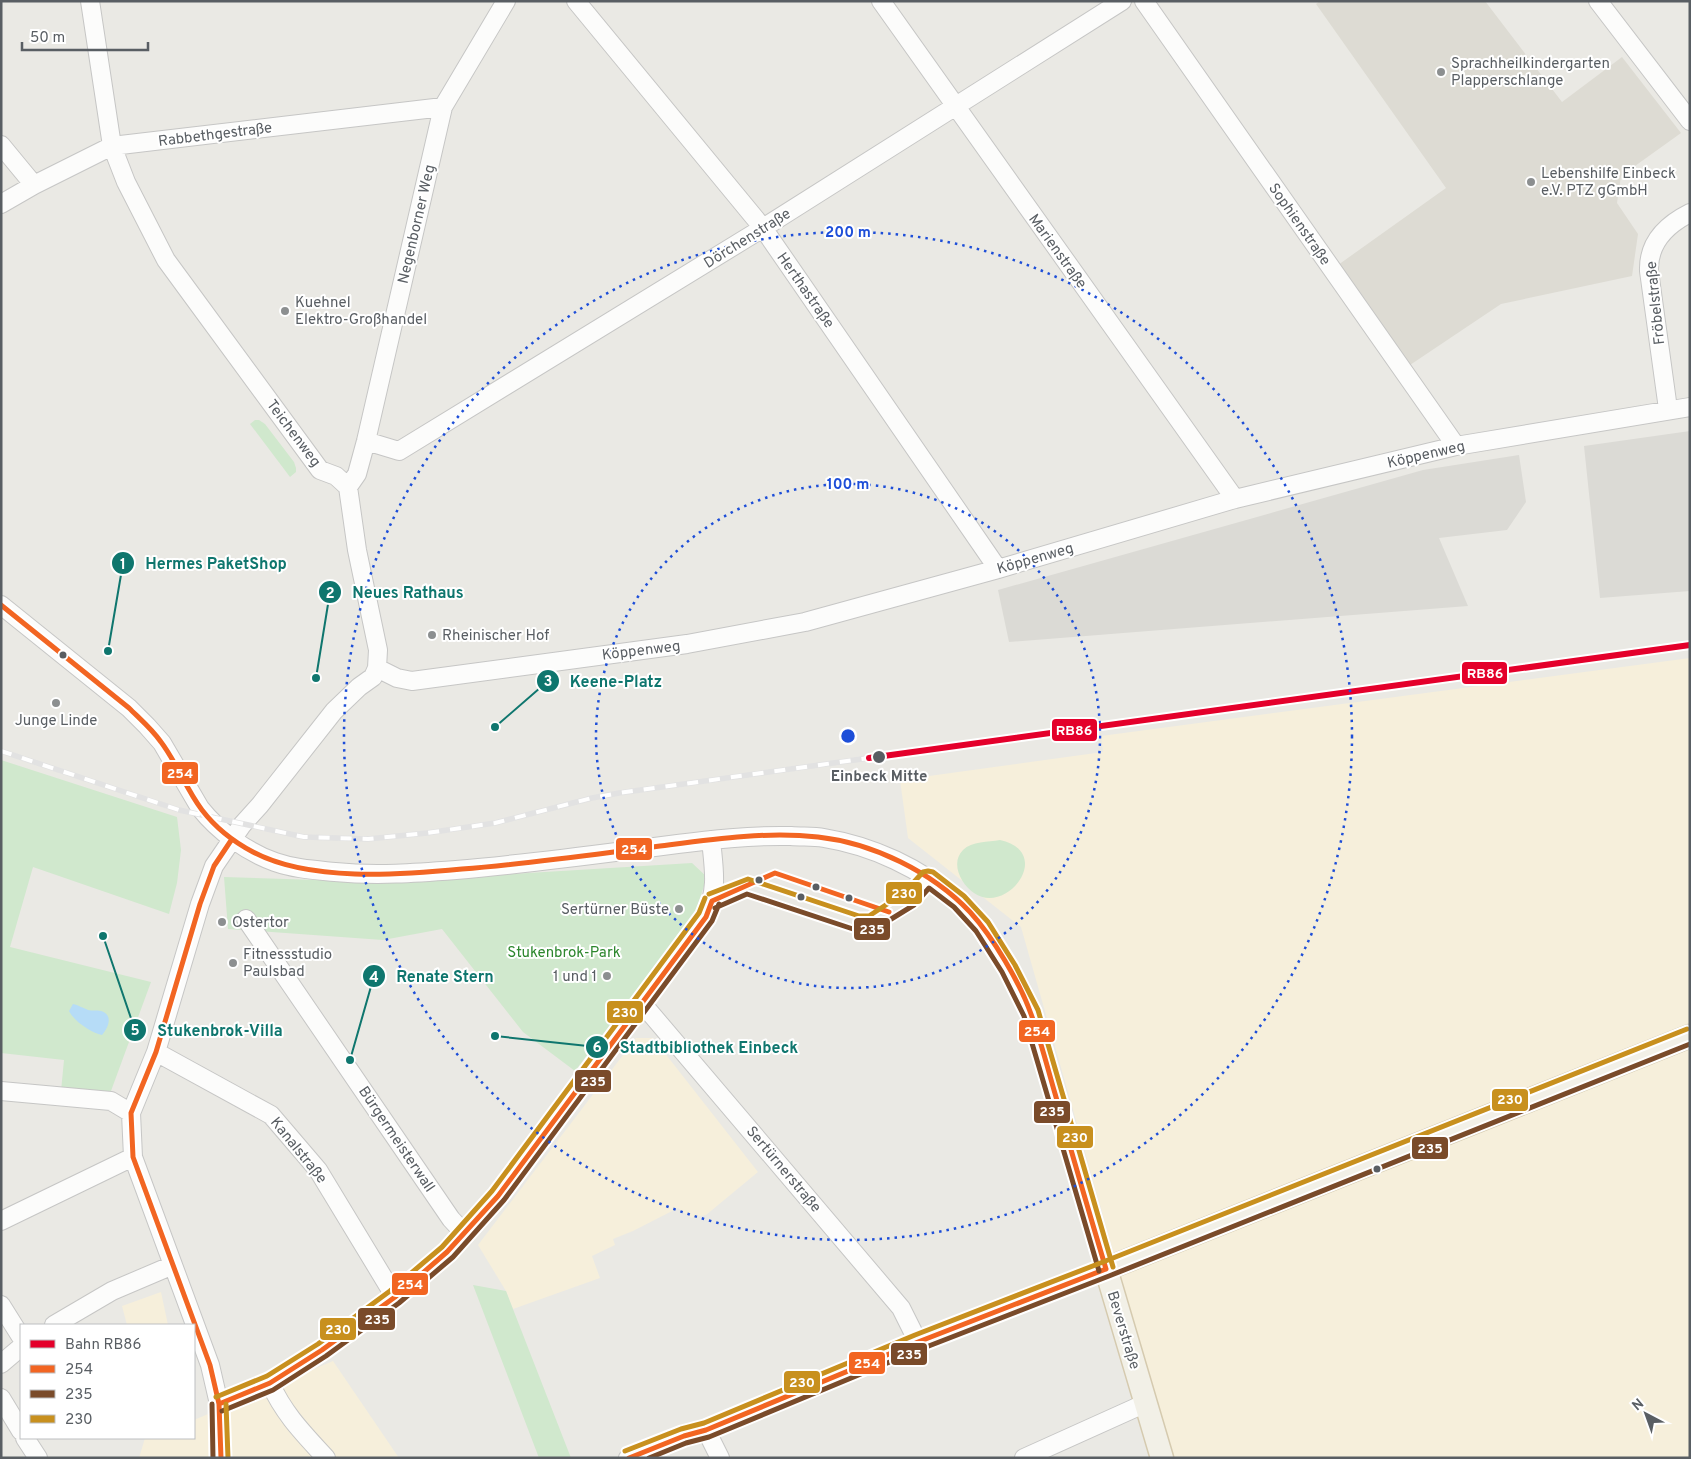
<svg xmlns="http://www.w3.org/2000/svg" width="1691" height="1459" font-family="Overpass,sans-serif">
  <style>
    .commercial { fill: #f6efdb }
    .industrial { fill: #dbdad5 }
    .education { fill: #dddbd3 }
    .green { fill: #d0e8cd }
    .water { fill: #b6dcf7 }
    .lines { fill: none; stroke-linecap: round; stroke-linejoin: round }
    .minor-casing { stroke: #c6c6c5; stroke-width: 20 }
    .major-casing { stroke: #d5caaf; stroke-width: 25 }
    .minor { stroke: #fcfcfb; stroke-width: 18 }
    .major { stroke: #f2f0e7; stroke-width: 22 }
    .rail-casing { stroke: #e2e2e2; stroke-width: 5.5 }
    .rail { stroke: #fff; stroke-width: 4; stroke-dasharray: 11; stroke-linecap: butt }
    .bus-1-casing { stroke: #fff; stroke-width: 9 }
    .bus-2-casing { stroke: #fff; stroke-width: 9 }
    .bus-3-casing { stroke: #fff; stroke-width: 9 }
    .bus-1 { stroke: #f26522; stroke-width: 5 }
    .bus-2 { stroke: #7a4b2a; stroke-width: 5 }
    .bus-3 { stroke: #c8901e; stroke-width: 5 }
    .rail-1-casing { stroke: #fff; stroke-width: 10 }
    .rail-1 { stroke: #e4002b; stroke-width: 6 }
    .ring { fill: none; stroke: #1d4ed8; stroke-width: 2.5; stroke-dasharray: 2.5 5 }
    .poi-dot { fill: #8c8f90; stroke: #fff; stroke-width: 2 }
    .bus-dot { fill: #595e63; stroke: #fff; stroke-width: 2 }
    .labels { text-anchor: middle; stroke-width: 4; stroke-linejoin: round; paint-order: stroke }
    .poi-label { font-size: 15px; fill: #595e63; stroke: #fff; text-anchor: start }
    .street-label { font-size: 15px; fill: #595e63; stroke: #fff }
    .stop-label { font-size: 15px; font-weight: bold; fill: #595e63; stroke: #fff }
    .park-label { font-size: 15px; fill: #2d872e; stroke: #fff }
    .centre { fill: #1d4ed8; stroke: #fff; stroke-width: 2.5 }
    .ring-label { font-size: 15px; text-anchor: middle; font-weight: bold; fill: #1d4ed8; stroke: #fff; stroke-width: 4; stroke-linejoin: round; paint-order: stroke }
    .leader { fill: none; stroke: #0f766e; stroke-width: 2 }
    .callout-dot { fill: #0f766e; stroke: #fff; stroke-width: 2 }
    .mark-label { font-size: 15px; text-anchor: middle; font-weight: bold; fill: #fff }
    .callout-label { font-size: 16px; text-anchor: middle; font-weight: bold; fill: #0f766e; stroke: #fff; stroke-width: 4; stroke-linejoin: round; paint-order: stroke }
    .line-badge { stroke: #fff; stroke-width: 2 }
    .badge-label { font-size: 14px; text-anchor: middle; font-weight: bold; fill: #fff }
  </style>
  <rect width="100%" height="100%" fill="#eae9e4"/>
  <!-- commercial -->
  <path class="commercial" d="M 1690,658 L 1690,1458 L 1172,1458 L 1021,927 L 908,838 L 900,780 L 1103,752 L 1101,736 Z
    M 636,1038 L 653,1038 L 758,1172 L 706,1215 L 691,1218 L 678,1208 L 633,1231 L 613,1239 L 615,1245 L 592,1256 L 600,1278 L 513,1309 L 506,1291 L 478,1245 Z
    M 161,1292 L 168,1325 L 127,1325 L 122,1306 Z
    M 333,1361 L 399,1458 L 139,1458 L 145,1438 L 194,1438 L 194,1420 Z"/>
  <!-- industrial -->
  <path class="industrial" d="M 1690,431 L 1690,591 L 1600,598 L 1584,446 Z
    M 1519,455 L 1526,502 L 1507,530 L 1439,538 L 1468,606 L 1009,642 L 998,590 L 1423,470 Z"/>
  <!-- education -->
  <path class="education" d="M 1320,1 L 1485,1 L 1562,102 L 1622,57 L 1681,133 L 1621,176 L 1617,203 L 1638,234 L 1632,276 L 1501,304 L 1410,365 L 1338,265 L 1446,188 L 1316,4 Z"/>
  <!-- green -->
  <path class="green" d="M 255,420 L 259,420 L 265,424 L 294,462 L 296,468 L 296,472 L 290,477 L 250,424 Z
    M 1,760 L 177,817 L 181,850 L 177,883 L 169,914 L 33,867 L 10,947 L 151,982 L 111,1091 L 61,1091 L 64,1060 L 1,1053 Z
    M 1000,840 C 1055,852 1007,916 974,893 C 961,884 950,863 963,850 C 972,841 988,842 1000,840 Z
    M 692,863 L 707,877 L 695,913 L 575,1071 L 523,1032 L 442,929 L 383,940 L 228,929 L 224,877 L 382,882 Z
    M 473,1285 L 506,1291 L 571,1458 L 539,1458 Z"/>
  <!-- water -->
  <path class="water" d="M 73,1004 C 78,1005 83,1008 88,1010 C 92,1011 97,1010 101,1011 C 114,1015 108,1028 102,1035 C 91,1033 74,1021 69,1011 Z"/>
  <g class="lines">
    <!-- minor casing -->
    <g class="minor-casing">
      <path id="minor" d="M 90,1 L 112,146 L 126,182 L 166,260 L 320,470 L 336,476 L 348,487 L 357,550 L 378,650 L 377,668 L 373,677 L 359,687 L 334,711 L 260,805 L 242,825 L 214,866 L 200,904 L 156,1052 L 131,1113 L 133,1157 L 210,1365 L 219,1404 L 221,1458
        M 576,1 L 763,228 L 998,569
        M 881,1 L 1235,499
        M 1144,1 L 1456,446
        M 1598,1 L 1690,121
        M 1,145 L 34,185
        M 1,204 L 34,185 L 112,146 L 443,107
        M 1668,409 L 1649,271 C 1648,243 1666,225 1690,213
        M 366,441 L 399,451 L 763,228 L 1122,1
        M 348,487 L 357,474 L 366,441 L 443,107 L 506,1
        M 1,605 L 129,708 L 147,726 L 162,743 L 200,808 C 219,832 247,852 275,862 C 295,869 315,870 335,872 C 376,876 416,873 456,870 C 528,864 599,854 670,845 C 710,840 751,835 791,836 C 802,837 813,836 824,838 C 873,846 920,868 958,901 C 992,930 1012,974 1031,1013 L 1106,1269 L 918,1342 L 706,1430 L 684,1436 L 628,1458
        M 377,668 L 397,678 L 412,681 L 687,644 L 805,622 L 998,569 L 1235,499 L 1456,446 L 1690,407
        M 246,919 L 451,1219 L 465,1234
        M 641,1002 L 901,1308 L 918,1342
        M 156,1052 L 271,1115 L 318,1170 L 395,1297
        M 1,1091 L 111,1101 L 131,1113
        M 1,1221 L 133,1157
        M 1,1305 L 21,1337
        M 54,1325 L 112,1291 L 173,1265
        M 1,1364 L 21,1347
        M 270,1383 C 284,1414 303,1433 326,1458
        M 1,1398 L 21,1431
        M 219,1404 L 270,1383 L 322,1350 L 395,1297 L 447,1252 L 498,1196 L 706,917 C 718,886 714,871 711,840
        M 706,1430 L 720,1458
        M 25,1438 L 38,1458
        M 1024,1458 L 1146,1403"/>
    </g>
    <!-- major casing -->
    <g class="major-casing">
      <path id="major" d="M 1162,1458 L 1106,1269 L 1690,1036"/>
    </g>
    <!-- minor -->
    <use href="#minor" class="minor"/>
    <!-- major -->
    <use href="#major" class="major"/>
    <!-- rail casing -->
    <g class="rail-casing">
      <path id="rail" d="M 1,751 L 179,810 L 304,837 L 368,839 L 427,833 L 495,823 L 592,798 L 619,793 L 869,758"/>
    </g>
    <!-- rail -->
    <use href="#rail" class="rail"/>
    <!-- bus-1 casing -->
    <g class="bus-1-casing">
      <path id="bus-1" d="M 1,605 L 129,708 C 140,719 152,729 161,742 C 177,763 186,789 202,810 C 215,827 234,842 253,852 C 309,882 399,875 462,869 C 526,864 589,855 653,847 C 707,840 763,831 818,837 C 873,843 932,872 970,912 C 993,937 1020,983 1031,1014 C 1041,1041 1048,1070 1056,1097 C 1072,1154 1089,1212 1106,1269
        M 219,1404 L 270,1383 L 322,1350 L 395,1297 L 447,1252 L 498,1196 L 706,917 L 712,901 L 775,873 L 889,912
        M 221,1458 L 219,1404 L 210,1365 L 133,1157 L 131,1113 L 156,1052 L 200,904 L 214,866 L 232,839
        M 629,1458 L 684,1436 L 706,1430 L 918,1342 L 1106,1269"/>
    </g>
    <!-- bus-2 casing -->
    <g class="bus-2-casing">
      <path id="bus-2" d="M 715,908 L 747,894 L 856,930 L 875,929 L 914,905 L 929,888 L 954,907 L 976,931 L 1002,972 L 1024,1016 L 1099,1271
        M 212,1404 L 213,1458
        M 222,1411 L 273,1390 L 326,1356 L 399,1303 L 453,1257 L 504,1200 L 712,921 L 719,904
        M 649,1458 L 686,1443 L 709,1437 L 921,1349 L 1109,1276 L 1690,1044"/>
    </g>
    <!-- bus-3 casing -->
    <g class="bus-3-casing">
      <path id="bus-3" d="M 709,894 L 748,879 L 859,916 L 869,916 L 904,893 L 923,872 L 928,871 L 933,872 L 964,896 L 988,922 L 1015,965 L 1038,1010 L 1113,1267
        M 216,1397 L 267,1376 L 318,1344 L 390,1291 L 442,1247 L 492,1191 L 699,913 L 705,898
        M 226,1404 L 228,1458
        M 625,1451 L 681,1429 L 704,1423 L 915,1335 L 1103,1262 L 1687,1029"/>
    </g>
    <!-- bus-1 -->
    <use href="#bus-1" class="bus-1"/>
    <!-- bus-2 -->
    <use href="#bus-2" class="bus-2"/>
    <!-- bus-3 -->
    <use href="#bus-3" class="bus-3"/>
    <!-- rail-1 casing -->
    <g class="rail-1-casing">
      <path id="rail-1" d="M 869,758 L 1690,645"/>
    </g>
    <!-- rail-1 -->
    <use href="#rail-1" class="rail-1"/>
  </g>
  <!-- distance rings -->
  <g class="ring">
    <circle cx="848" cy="736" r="252"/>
    <circle cx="848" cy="736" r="504"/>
  </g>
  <!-- markers -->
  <g class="poi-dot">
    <circle cx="1441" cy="72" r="5"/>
    <circle cx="1531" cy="182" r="5"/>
    <circle cx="285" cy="311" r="5"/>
    <circle cx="432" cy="635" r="5"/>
    <circle cx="56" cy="703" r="5"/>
    <circle cx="679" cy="909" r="5"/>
    <circle cx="222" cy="922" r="5"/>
    <circle cx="233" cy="963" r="5"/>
    <circle cx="607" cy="976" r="5"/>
  </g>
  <g class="bus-dot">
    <circle cx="63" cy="655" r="4.5"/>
    <circle cx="879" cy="757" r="7"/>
    <circle cx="759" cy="880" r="4.5"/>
    <circle cx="816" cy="887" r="4.5"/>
    <circle cx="801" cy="897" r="4.5"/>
    <circle cx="849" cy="898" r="4.5"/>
    <circle cx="1377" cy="1169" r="4.5"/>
  </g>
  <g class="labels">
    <!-- poi labels -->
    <g class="poi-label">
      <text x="1451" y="68">Sprachheilkindergarten<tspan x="1451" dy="17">Plapperschlange</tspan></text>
      <text x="1541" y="178">Lebenshilfe Einbeck<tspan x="1541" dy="17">e.V. PTZ gGmbH</tspan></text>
      <text x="295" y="307">Kuehnel<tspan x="295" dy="17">Elektro-Großhandel</tspan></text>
      <text x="442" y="640">Rheinischer Hof</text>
      <text x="56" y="725" text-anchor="middle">Junge Linde</text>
      <text x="669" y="914" text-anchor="end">Sertürner Büste</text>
      <text x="232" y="927">Ostertor</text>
      <text x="243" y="959">Fitnessstudio<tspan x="243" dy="17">Paulsbad</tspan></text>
      <text x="597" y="981" text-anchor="end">1 und 1</text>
    </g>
    <!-- street labels -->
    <g class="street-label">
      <text transform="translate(215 134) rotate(-7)" y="5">Rabbethgestraße</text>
      <text transform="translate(416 224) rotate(-77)" y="5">Negenborner Weg</text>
      <text transform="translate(1300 224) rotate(55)" y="5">Sophienstraße</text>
      <text transform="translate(747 238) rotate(-32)" y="5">Dörchenstraße</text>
      <text transform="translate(1058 251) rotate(54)" y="5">Marienstraße</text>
      <text transform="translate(806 290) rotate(55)" y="5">Herthastraße</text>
      <text transform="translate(1655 303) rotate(-96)" y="5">Fröbelstraße</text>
      <text transform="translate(294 433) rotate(53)" y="5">Teichenweg</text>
      <text transform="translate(1426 454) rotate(-13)" y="5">Köppenweg</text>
      <text transform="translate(1035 558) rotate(-16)" y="5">Köppenweg</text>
      <text transform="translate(641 650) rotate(-7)" y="5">Köppenweg</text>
      <text transform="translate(397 1139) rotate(56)" y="5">Bürgermeisterwall</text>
      <text transform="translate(299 1150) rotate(51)" y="5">Kanalstraße</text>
      <text transform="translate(784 1169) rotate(50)" y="5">Sertürnerstraße</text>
      <text transform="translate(1124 1330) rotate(73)" y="5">Beverstraße</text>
    </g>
    <!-- stop labels -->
    <g class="stop-label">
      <text x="879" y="781">Einbeck Mitte</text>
    </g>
    <!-- park labels -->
    <g class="park-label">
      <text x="564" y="957">Stukenbrok-Park</text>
    </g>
  </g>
  <circle cx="848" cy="736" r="8" class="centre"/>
  <g class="ring-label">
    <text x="848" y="237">200 m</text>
    <text x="848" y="489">100 m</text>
  </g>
  <!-- callouts -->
  <path class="leader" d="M108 651L123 563M316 678L330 592M495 727L548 681M350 1060L374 976M103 936L135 1030M495 1036L597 1047"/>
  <g class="callout-dot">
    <circle cx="108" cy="651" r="5"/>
    <circle cx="316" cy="678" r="5"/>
    <circle cx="495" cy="727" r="5"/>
    <circle cx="350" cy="1060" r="5"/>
    <circle cx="103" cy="936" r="5"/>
    <circle cx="495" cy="1036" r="5"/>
    <circle cx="123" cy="563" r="12"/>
    <circle cx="330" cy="592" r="12"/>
    <circle cx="548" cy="681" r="12"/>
    <circle cx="374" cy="976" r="12"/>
    <circle cx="135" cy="1030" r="12"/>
    <circle cx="597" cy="1047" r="12"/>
  </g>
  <g class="mark-label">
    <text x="123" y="569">1</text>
    <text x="330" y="598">2</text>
    <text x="548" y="686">3</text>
    <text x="374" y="982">4</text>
    <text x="135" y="1035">5</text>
    <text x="597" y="1052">6</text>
  </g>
  <g class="callout-label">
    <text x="216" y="569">Hermes PaketShop</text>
    <text x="408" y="598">Neues Rathaus</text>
    <text x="616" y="687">Keene-Platz</text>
    <text x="445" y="982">Renate Stern</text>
    <text x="220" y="1036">Stukenbrok-Villa</text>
    <text x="709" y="1053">Stadtbibliothek Einbeck</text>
  </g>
  <g class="line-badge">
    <rect x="1461" y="661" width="47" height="24" rx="5" fill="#e4002b"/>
    <rect x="1051" y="718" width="47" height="24" rx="5" fill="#e4002b"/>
    <rect x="161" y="761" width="38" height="24" rx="5" fill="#f26522"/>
    <rect x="615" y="837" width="38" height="24" rx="5" fill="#f26522"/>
    <rect x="885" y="881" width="38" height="24" rx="5" fill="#c8901e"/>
    <rect x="853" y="917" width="38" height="24" rx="5" fill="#7a4b2a"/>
    <rect x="606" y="1000" width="38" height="24" rx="5" fill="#c8901e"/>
    <rect x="1018" y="1019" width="38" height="24" rx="5" fill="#f26522"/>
    <rect x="574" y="1069" width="38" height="24" rx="5" fill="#7a4b2a"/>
    <rect x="1491" y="1088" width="38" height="24" rx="5" fill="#c8901e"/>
    <rect x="1033" y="1100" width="38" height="24" rx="5" fill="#7a4b2a"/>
    <rect x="1056" y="1125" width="38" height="24" rx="5" fill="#c8901e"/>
    <rect x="1411" y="1136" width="38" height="24" rx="5" fill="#7a4b2a"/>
    <rect x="391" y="1272" width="38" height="24" rx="5" fill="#f26522"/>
    <rect x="357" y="1307" width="39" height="24" rx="5" fill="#7a4b2a"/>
    <rect x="319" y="1317" width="38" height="24" rx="5" fill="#c8901e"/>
    <rect x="890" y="1342" width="38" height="24" rx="5" fill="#7a4b2a"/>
    <rect x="848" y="1351" width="38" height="24" rx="5" fill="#f26522"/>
    <rect x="783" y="1370" width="38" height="24" rx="5" fill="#c8901e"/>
  </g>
  <g class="badge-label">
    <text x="1485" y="678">RB86</text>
    <text x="1074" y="735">RB86</text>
    <text x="180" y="778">254</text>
    <text x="634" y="854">254</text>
    <text x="904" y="898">230</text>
    <text x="872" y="934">235</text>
    <text x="625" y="1017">230</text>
    <text x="1037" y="1036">254</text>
    <text x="593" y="1086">235</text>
    <text x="1510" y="1104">230</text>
    <text x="1052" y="1116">235</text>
    <text x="1075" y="1142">230</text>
    <text x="1430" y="1153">235</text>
    <text x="410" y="1289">254</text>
    <text x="377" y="1324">235</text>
    <text x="338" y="1334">230</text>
    <text x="909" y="1359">235</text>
    <text x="867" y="1368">254</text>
    <text x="802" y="1387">230</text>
  </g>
  <!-- border -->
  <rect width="1691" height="1459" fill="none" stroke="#595e63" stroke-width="5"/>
  <!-- legend -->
  <rect x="20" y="1324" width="175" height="115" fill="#ffffff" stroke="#bdbfc1"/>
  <rect x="30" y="1340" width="25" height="8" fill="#e4002b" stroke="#bdbfc1"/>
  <text x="65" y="1349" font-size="15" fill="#595e63">Bahn RB86</text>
  <rect x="30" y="1365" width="25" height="8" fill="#f26522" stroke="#bdbfc1"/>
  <text x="65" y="1374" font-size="15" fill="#595e63">254</text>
  <rect x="30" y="1390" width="25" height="8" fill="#7a4b2a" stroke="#bdbfc1"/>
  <text x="65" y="1399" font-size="15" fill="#595e63">235</text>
  <rect x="30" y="1415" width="25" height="8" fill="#c8901e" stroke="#bdbfc1"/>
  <text x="65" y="1424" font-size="15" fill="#595e63">230</text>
  <!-- north arrow -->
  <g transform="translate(1646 1414) rotate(319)" stroke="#ffffff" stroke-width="4" paint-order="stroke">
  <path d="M0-4L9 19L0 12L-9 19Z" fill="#595e63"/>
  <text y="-8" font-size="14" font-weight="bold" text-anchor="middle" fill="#595e63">N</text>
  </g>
  <!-- scale -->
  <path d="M22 42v8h126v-8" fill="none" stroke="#595e63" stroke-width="2.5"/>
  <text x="30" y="42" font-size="15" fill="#595e63" stroke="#ffffff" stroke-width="4" paint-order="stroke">50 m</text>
</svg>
